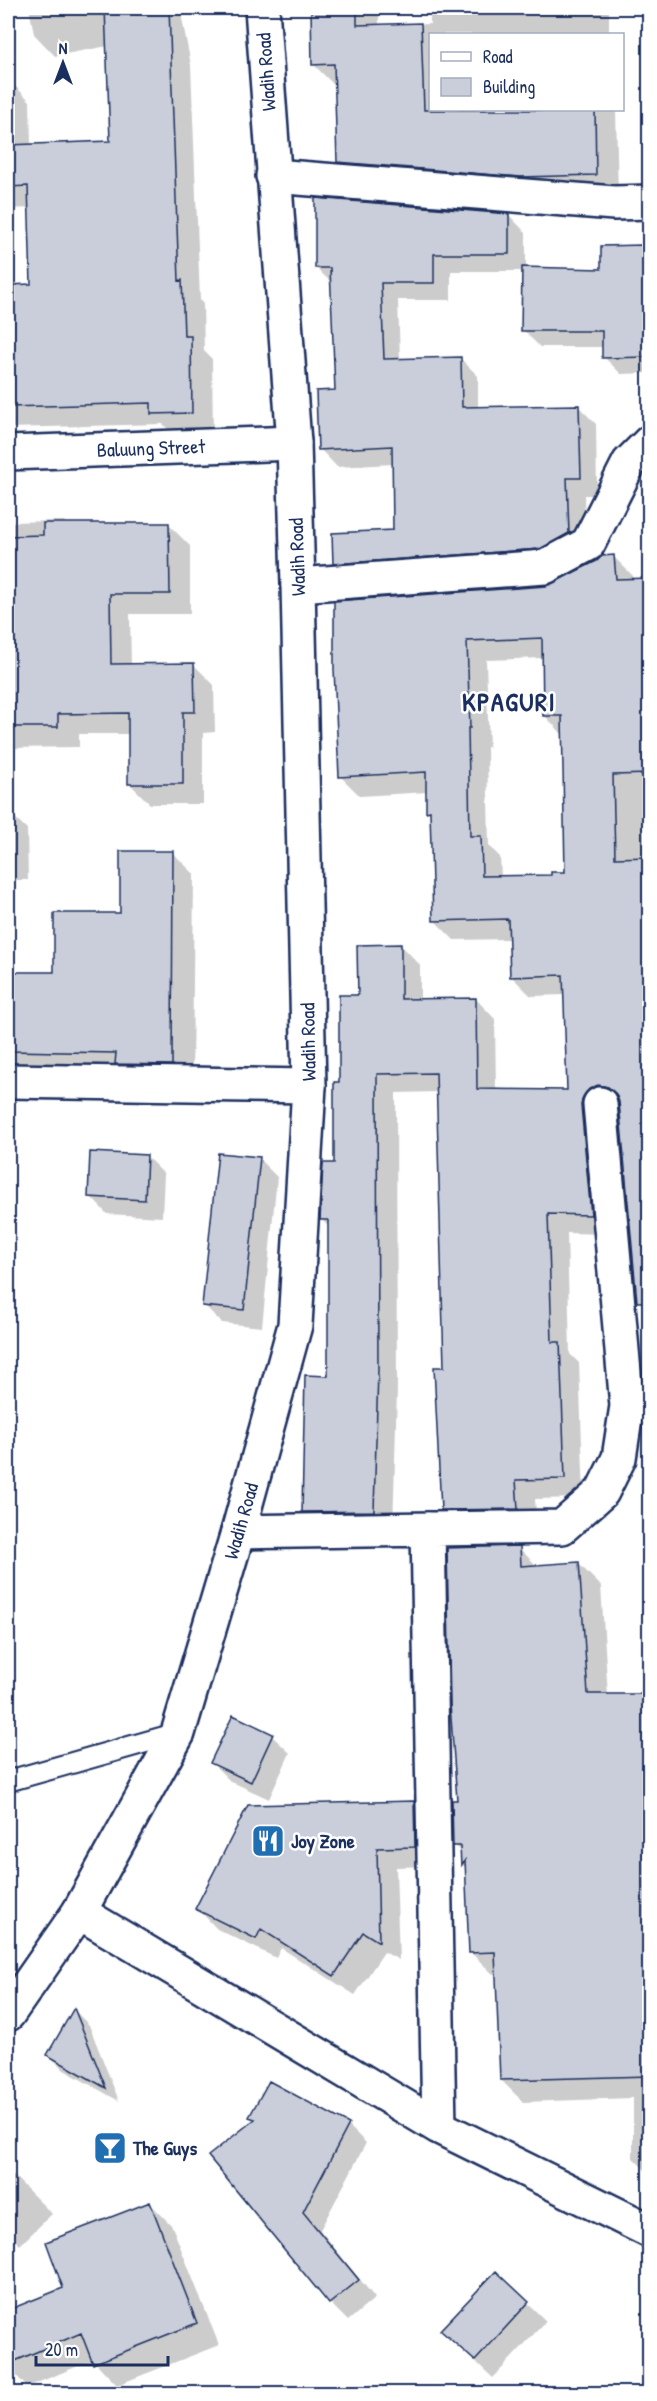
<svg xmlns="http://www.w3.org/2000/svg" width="657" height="2401" font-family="'Patrick Hand',sans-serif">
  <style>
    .shadow { fill: #0003; fill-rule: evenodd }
    .building { fill: #caceda; stroke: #1b2f5e; stroke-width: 1.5; fill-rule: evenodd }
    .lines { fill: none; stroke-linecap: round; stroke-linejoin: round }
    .service-casing { stroke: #1b2f5e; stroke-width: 24 }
    .minor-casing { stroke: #1b2f5e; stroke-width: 38 }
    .tertiary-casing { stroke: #1b2f5e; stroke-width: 38 }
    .service { stroke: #fff; stroke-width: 20 }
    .minor { stroke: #fff; stroke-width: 33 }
    .tertiary { stroke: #fff; stroke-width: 33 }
    .labels { text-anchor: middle; stroke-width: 5; stroke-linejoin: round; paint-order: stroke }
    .street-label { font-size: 20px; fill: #1b2f5e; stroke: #fff }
    .poi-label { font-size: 20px; font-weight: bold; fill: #1b2f5e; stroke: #fff; text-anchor: start }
    .district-label { font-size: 26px; font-weight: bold; letter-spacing: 1.5px; fill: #1b2f5e; stroke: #fff }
  </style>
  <rect width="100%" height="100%" fill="#fff"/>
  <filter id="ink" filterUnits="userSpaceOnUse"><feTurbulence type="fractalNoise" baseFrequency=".0167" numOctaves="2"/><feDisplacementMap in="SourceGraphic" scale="12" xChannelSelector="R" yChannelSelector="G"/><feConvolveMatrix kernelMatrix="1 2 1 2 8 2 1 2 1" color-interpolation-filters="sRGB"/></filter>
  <g filter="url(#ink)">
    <!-- shadow -->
    <path class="shadow" d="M 29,8 L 180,8 L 191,65 L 200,300 L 203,304 L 204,351 L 212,359 L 213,434 L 174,435 L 163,424 L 8,428 L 8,286 L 33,285 L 30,208 L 8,209 L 8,79 L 30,101 L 31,145 L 111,142 L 108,46 L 55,56 L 34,34 Z
      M 312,8 L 379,8 L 379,26 L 430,24 L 430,8 L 609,8 L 609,32 L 611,34 L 430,34 L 430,110 L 616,110 L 618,197 L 361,184 L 339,162 L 336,87 L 313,64 Z
      M 509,215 L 526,233 L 526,269 L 603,270 L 602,247 L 650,246 L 650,373 L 621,374 L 604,357 L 603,347 L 540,347 L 523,330 L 524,271 L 451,271 L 451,300 L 398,300 L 400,360 L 460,358 L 478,376 L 478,408 L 578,406 L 596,424 L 597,495 L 584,495 L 586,551 L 352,581 L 334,563 L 395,531 L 393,464 L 337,467 L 320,449 L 336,391 L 333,284 L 316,268 Z
      M 64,521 L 68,525 L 169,525 L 190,546 L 190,614 L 130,614 L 131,665 L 193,664 L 214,685 L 215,732 L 203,733 L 203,804 L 150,804 L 129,783 L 129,734 L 79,734 L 79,747 L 8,748 L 8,522 Z
      M 614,557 L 633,576 L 634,580 L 650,579 L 650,1281 L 620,1105 L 618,1104 L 608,1108 L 610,1234 L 567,1233 L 570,1354 L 579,1363 L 584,1498 L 535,1499 L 537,1528 L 462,1529 L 442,1509 L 446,1368 L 438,1092 L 396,1093 L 397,1390 L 393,1530 L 323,1531 L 303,1512 L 329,1377 L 329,1227 L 321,1219 L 335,1165 L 341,1083 L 359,997 L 401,945 L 420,965 L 420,1000 L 476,999 L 495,1019 L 496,1091 L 568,1092 L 565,995 L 531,996 L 511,976 L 510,939 L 454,940 L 435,921 L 432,815 L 428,811 L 428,792 L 360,796 L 341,777 L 335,669 L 547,587 ZM 544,658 L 545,716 L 563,735 L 567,873 L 553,876 L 501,877 L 500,857 L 489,846 L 487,747 L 489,747 L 486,660 Z
      M 8,811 L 27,829 L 28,880 L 8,880 Z
      M 172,852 L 194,874 L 192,1086 L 8,1071 L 8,974 L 56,974 L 121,915 Z
      M 146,1156 L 164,1174 L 162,1217 L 107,1214 L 90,1196 Z
      M 259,1159 L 277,1177 L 262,1327 L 222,1323 L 204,1305 Z
      M 647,1367 L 650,1367 L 650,1387 Z
      M 519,1548 L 537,1566 L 579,1564 L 601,1586 L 608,1696 L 650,1696 L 650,2175 L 633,2158 L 633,2098 L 523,2102 L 501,2080 L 498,1974 L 493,1974 L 470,1952 L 467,1869 L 463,1865 L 462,1853 L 454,1845 L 458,1801 Z
      M 272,1736 L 290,1753 L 269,1799 L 230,1781 L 212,1763 Z
      M 414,1803 L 434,1823 L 435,1866 L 396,1867 L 399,1960 L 384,1952 L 355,1995 L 281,1948 L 276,1958 L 217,1929 L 197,1908 Z
      M 75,2011 L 89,2025 L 119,2101 L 64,2070 L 49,2055 Z
      M 251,2116 L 348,2125 L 366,2143 L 320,2230 L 375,2298 L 348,2321 L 330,2303 L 210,2156 L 255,2121 Z
      M 8,2170 L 52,2214 L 20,2245 L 8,2232 Z
      M 150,2203 L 172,2226 L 219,2345 L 117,2385 L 93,2360 L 27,2387 L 8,2367 L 8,2312 L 65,2289 Z
      M 496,2273 L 546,2321 L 493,2378 L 442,2330 Z"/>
    <!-- building -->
    <path class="building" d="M 105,8 L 169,8 L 179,281 L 182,280 L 184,336 L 191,336 L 192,413 L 151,414 L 151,403 L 8,407 L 8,285 L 31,284 L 28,186 L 8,187 L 8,145 L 110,141 Z
      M 311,8 L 357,8 L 357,25 L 421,23 L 424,110 L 595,110 L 596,175 L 521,177 L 337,162 L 334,64 L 312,65 Z
      M 315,198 L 509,214 L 509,254 L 434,254 L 434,283 L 381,283 L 384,359 L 461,357 L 462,407 L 579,405 L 581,478 L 567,478 L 569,533 L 540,549 L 333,564 L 332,533 L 393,530 L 392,446 L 318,450 L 316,391 L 335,390 L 330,268 L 315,268 Z
      M 643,245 L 645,312 L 650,312 L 650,357 L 602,358 L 602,331 L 521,331 L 522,267 L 601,269 L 601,246 Z
      M 43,523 L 169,523 L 170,594 L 110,594 L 111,664 L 194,663 L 195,712 L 183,712 L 183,784 L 128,784 L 128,713 L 58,714 L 58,727 L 8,727 L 8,536 L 43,535 Z
      M 614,555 L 616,579 L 650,578 L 650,774 L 613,775 L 615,858 L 650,857 L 650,1302 L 637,1302 L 619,1102 L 616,1094 L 608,1087 L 598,1085 L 589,1089 L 583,1097 L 581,1105 L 591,1215 L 548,1214 L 552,1342 L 560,1342 L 565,1479 L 516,1480 L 518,1509 L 441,1510 L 434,1367 L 444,1367 L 436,1073 L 377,1074 L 378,1370 L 374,1511 L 302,1512 L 305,1375 L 328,1376 L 328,1220 L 320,1220 L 323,1163 L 334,1163 L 334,1082 L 339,1082 L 339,995 L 358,995 L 357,945 L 401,944 L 401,999 L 476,998 L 477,1089 L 567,1090 L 563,975 L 510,977 L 508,919 L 433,921 L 430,811 L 426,812 L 426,772 L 339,777 L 334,669 L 334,601 L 546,586 L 597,561 L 602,556 ZM 542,638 L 543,716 L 562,716 L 565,872 L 551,872 L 551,875 L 482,876 L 481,836 L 470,836 L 468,728 L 470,728 L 467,641 Z
      M 120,851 L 173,851 L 172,1065 L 115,1064 L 116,1053 L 8,1051 L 8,972 L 54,972 L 54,913 L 120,913 Z
      M 90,1152 L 147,1155 L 145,1200 L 88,1197 Z
      M 218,1153 L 260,1157 L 244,1310 L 202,1306 Z
      M 520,1546 L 521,1566 L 579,1562 L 588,1694 L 650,1694 L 650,2076 L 500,2080 L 495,1952 L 469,1953 L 465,1860 L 461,1866 L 460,1846 L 453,1846 L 452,1800 L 457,1800 L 450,1704 L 447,1548 Z
      M 233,1715 L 273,1734 L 251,1782 L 210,1763 Z
      M 414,1801 L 415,1847 L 377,1848 L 379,1942 L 363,1932 L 334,1976 L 261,1929 L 256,1939 L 195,1909 L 248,1805 Z
      M 74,2008 L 106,2088 L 47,2055 Z
      M 269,2081 L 349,2124 L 303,2212 L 359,2280 L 329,2304 L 208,2156 L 255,2119 L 249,2117 Z
      M 150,2202 L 197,2323 L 93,2364 L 81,2333 L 8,2364 L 8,2310 L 63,2288 L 46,2242 Z
      M 496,2271 L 529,2302 L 475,2361 L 440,2330 Z"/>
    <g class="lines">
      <!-- service casing -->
      <g class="service-casing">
        <path id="service" d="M 8,1781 L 178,1733"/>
      </g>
      <!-- minor casing -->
      <g class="minor-casing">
        <path id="minor" d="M 273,176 L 614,203 L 650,202
          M 8,453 L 294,443
          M 298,585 L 545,567 L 588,544 L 629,463 L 650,442
          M 8,1081 L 309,1086
          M 428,1529 L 439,2127
          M 238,1532 L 562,1527 L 602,1492 L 619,1458 L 627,1406 L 600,1104
          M 79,1912 L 439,2127 L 650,2231"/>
      </g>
      <!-- tertiary casing -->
      <g class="tertiary-casing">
        <path id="tertiary" d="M 8,2014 L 79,1912 L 178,1733 L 238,1532 L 295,1325 L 309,1086 L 298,585 L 294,443 L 262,8"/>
      </g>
      <!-- service -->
      <use href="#service" class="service"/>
      <!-- minor -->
      <use href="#minor" class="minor"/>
      <!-- tertiary -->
      <use href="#tertiary" class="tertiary"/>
    </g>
  </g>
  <!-- icons -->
  <defs>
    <g id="restaurant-square" transform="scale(1.725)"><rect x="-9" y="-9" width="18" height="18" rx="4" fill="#1f6fb2" stroke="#fff"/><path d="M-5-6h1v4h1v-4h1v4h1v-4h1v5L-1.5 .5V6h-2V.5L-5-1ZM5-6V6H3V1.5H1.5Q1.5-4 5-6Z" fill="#fff"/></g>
    <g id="bar-square" transform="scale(1.725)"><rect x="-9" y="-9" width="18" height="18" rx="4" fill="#1f6fb2" stroke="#fff"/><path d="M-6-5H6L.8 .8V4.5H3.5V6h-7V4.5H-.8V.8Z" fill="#fff"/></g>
  </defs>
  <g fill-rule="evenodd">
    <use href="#restaurant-square" x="268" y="1841"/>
    <use href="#bar-square" x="110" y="2148"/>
  </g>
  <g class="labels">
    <!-- street labels -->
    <g class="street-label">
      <text transform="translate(266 72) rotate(-94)" y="7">Wadih Road</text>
      <text transform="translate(151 448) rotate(-2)" y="7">Baluung Street</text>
      <text transform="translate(297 557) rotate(-92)" y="7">Wadih Road</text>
      <text transform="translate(308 1042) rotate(-91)" y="7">Wadih Road</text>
      <text transform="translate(241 1521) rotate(-74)" y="7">Wadih Road</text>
    </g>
    <!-- poi labels -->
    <g class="poi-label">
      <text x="291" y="1848">Joy Zone</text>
      <text x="133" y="2155">The Guys</text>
    </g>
    <!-- district labels -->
    <g class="district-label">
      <text x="509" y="711">KPAGURI</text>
    </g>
  </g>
  <!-- margin -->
  <rect width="657" height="2401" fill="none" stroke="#fff" stroke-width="30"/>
  <rect x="15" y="15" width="627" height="2371" fill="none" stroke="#1b2f5e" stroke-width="2" filter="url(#ink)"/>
  <!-- legend -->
  <rect x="429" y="33" width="195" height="78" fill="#ffffff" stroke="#a4acbf" stroke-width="1.5"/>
  <rect x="441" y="52" width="30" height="9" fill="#ffffff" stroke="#a4acbf" stroke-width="1.5"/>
  <text x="483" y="63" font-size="18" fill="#1b2f5e">Road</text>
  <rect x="441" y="78" width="30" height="18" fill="#caceda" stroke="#a4acbf" stroke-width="1.5"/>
  <text x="483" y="93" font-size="18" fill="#1b2f5e">Building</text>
  <!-- north arrow -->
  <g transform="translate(63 63)" stroke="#ffffff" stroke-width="4.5" paint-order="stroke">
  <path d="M0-4.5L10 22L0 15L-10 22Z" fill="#1b2f5e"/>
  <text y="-9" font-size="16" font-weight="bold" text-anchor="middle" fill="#1b2f5e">N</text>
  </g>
  <!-- scale -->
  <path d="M36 2356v9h132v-9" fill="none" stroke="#1b2f5e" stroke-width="3"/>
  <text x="45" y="2356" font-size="18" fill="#1b2f5e" stroke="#ffffff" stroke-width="4.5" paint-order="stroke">20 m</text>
</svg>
